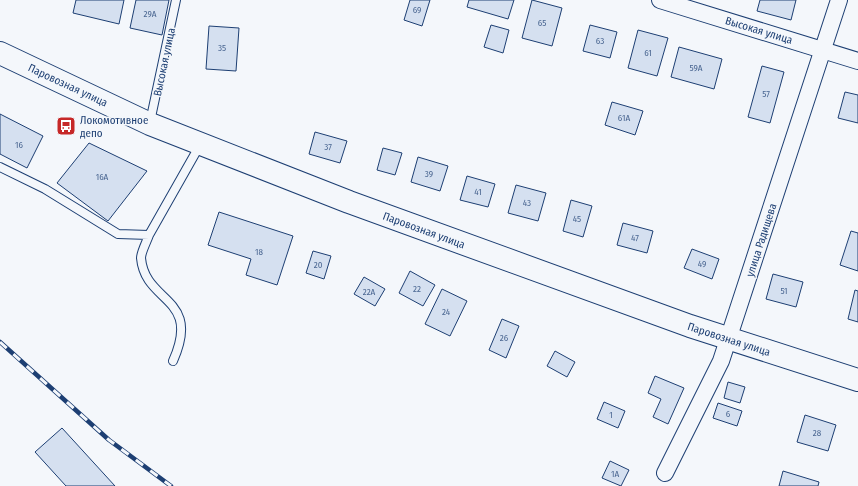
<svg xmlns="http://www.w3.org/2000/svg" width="858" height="486" font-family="'Fira Sans Condensed',sans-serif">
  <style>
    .building { fill: #d5e0f0; stroke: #1d3f73 }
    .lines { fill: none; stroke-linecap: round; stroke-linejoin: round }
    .service-casing { stroke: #1d3f73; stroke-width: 10 }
    .minor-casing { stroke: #1d3f73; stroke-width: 18 }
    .secondary-casing { stroke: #1d3f73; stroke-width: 24 }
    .service { stroke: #f4f7fb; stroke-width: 8 }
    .minor { stroke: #f4f7fb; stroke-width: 16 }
    .secondary { stroke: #f4f7fb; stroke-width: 22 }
    .rail-casing { stroke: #1d3f73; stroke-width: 4.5 }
    .rail { stroke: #f4f7fb; stroke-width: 3; stroke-dasharray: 9; stroke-linecap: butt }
    .labels { text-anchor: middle; stroke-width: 3; stroke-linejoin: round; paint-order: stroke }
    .number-label { font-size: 9px; fill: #4b6792 }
    .street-label { font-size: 11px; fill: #1d3f73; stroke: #f4f7fb }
    .poi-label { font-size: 11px; fill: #1d3f73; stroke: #f4f7fb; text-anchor: start }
  </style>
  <rect width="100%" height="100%" fill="#f4f7fb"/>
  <!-- building -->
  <path class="building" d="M 76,0 L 124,0 L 119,24 L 73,13 Z
    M 136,0 L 169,0 L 162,35 L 130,28 Z
    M 410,0 L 430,0 L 422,26 L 404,20 Z
    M 469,0 L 514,0 L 508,19 L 467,7 Z
    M 532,0 L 562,8 L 552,46 L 522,38 Z
    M 760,0 L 796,0 L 791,20 L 757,11 Z
    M 491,25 L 509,30 L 503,53 L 484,47 Z
    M 590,25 L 617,32 L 610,58 L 583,51 Z
    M 209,26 L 239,28 L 236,71 L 206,69 Z
    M 638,30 L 668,38 L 657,76 L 628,68 Z
    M 679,47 L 722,59 L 714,89 L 671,77 Z
    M 762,66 L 784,72 L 770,123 L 748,117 Z
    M 845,92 L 858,95 L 858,123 L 838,118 Z
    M 612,102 L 643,111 L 635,135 L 605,125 Z
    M 0,114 L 43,136 L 27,168 L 0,154 Z
    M 315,132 L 347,141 L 340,163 L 309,154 Z
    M 89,143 L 147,171 L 108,221 L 57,183 Z
    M 383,148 L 402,153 L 395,175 L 377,170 Z
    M 418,157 L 448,166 L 440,191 L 411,182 Z
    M 467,176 L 495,184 L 488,207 L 460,200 Z
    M 516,185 L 546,193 L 538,221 L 508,213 Z
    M 571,200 L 592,206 L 583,237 L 563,231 Z
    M 219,212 L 293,236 L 277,285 L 246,275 L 251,259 L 208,245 Z
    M 623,223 L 653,231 L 647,253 L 617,245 Z
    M 851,231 L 858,233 L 858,271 L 840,265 Z
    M 692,249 L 719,259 L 712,279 L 684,268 Z
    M 313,251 L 331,256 L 324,279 L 306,273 Z
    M 410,271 L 435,285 L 423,306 L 399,293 Z
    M 773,274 L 803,282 L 796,307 L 766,299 Z
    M 364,277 L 385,289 L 375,306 L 354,294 Z
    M 442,289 L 467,301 L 450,336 L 425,324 Z
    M 855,290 L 858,291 L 858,322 L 848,319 Z
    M 502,319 L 519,326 L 506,358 L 489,350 Z
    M 555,351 L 575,362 L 567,377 L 547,366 Z
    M 655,376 L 684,388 L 668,424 L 653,417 L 661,399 L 648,393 Z
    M 728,382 L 745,387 L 740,403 L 724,398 Z
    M 604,402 L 625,411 L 618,428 L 597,419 Z
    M 718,403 L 742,411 L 737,426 L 713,418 Z
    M 805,415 L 836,425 L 828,451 L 797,442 Z
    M 62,428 L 115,486 L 66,486 L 35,452 Z
    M 610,461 L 629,470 L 621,486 L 602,478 Z
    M 783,471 L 819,482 L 818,486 L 779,486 Z"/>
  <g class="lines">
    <!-- service casing -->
    <g class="service-casing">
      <path id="service" d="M 150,122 L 176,0
        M 0,167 L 45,189 L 118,234 L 149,235 L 200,145
        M 149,235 C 147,241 141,252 141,258 C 145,304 202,296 173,361"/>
    </g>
    <!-- minor casing -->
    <g class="minor-casing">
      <path id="minor" d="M 660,0 L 858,61
        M 665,473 L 721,361 L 839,0"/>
    </g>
    <!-- secondary casing -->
    <g class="secondary-casing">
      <path id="secondary" d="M 0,53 L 150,124 L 349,202 L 690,326 L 858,380"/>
    </g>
    <!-- service -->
    <use href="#service" class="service"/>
    <!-- minor -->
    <use href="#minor" class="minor"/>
    <!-- secondary -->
    <use href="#secondary" class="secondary"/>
    <!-- rail casing -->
    <g class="rail-casing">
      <path id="rail" d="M 0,342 L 109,440 L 171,486"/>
    </g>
    <!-- rail -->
    <use href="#rail" class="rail"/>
  </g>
  <!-- icons -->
  <defs>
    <g id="bus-square" transform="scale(1)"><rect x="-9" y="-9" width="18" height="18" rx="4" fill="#c62828" stroke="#f4f7fb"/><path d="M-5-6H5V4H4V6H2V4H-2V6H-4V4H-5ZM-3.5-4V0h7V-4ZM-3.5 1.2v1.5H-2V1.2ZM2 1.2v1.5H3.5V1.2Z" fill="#fff"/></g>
  </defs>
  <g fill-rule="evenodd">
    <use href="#bus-square" x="66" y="126"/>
  </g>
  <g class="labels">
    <!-- number labels -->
    <g class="number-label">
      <text x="417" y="13">69</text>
      <text x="150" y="17">29А</text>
      <text x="542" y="26">65</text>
      <text x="600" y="44">63</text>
      <text x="222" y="51">35</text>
      <text x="648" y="56">61</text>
      <text x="696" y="71">59А</text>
      <text x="766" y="97">57</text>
      <text x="624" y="121">61А</text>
      <text x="19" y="148">16</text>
      <text x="328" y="150">37</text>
      <text x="429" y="177">39</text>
      <text x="102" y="180">16А</text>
      <text x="478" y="195">41</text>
      <text x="527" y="206">43</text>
      <text x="577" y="222">45</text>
      <text x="635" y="241">47</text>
      <text x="259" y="255">18</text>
      <text x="702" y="267">49</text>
      <text x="318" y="268">20</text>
      <text x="417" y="292">22</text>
      <text x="784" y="294">51</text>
      <text x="369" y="295">22А</text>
      <text x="446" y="315">24</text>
      <text x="504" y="341">26</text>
      <text x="728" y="417">6</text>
      <text x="611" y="418">1</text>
      <text x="817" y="436">28</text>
      <text x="615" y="477">1А</text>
    </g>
    <!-- street labels -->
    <g class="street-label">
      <text transform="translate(759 30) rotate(17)" y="4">Высокая улица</text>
      <text transform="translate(164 62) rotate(-78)" y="4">Высокая улица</text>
      <text transform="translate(68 85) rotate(25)" y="4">Паровозная улица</text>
      <text transform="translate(424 230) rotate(20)" y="4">Паровозная улица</text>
      <text transform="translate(761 240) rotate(-72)" y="4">улица Радищева</text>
      <text transform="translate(729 339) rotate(18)" y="4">Паровозная улица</text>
    </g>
    <!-- poi labels -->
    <g class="poi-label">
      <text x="80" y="124">Локомотивное<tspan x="80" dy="13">депо</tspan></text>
    </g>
  </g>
</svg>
